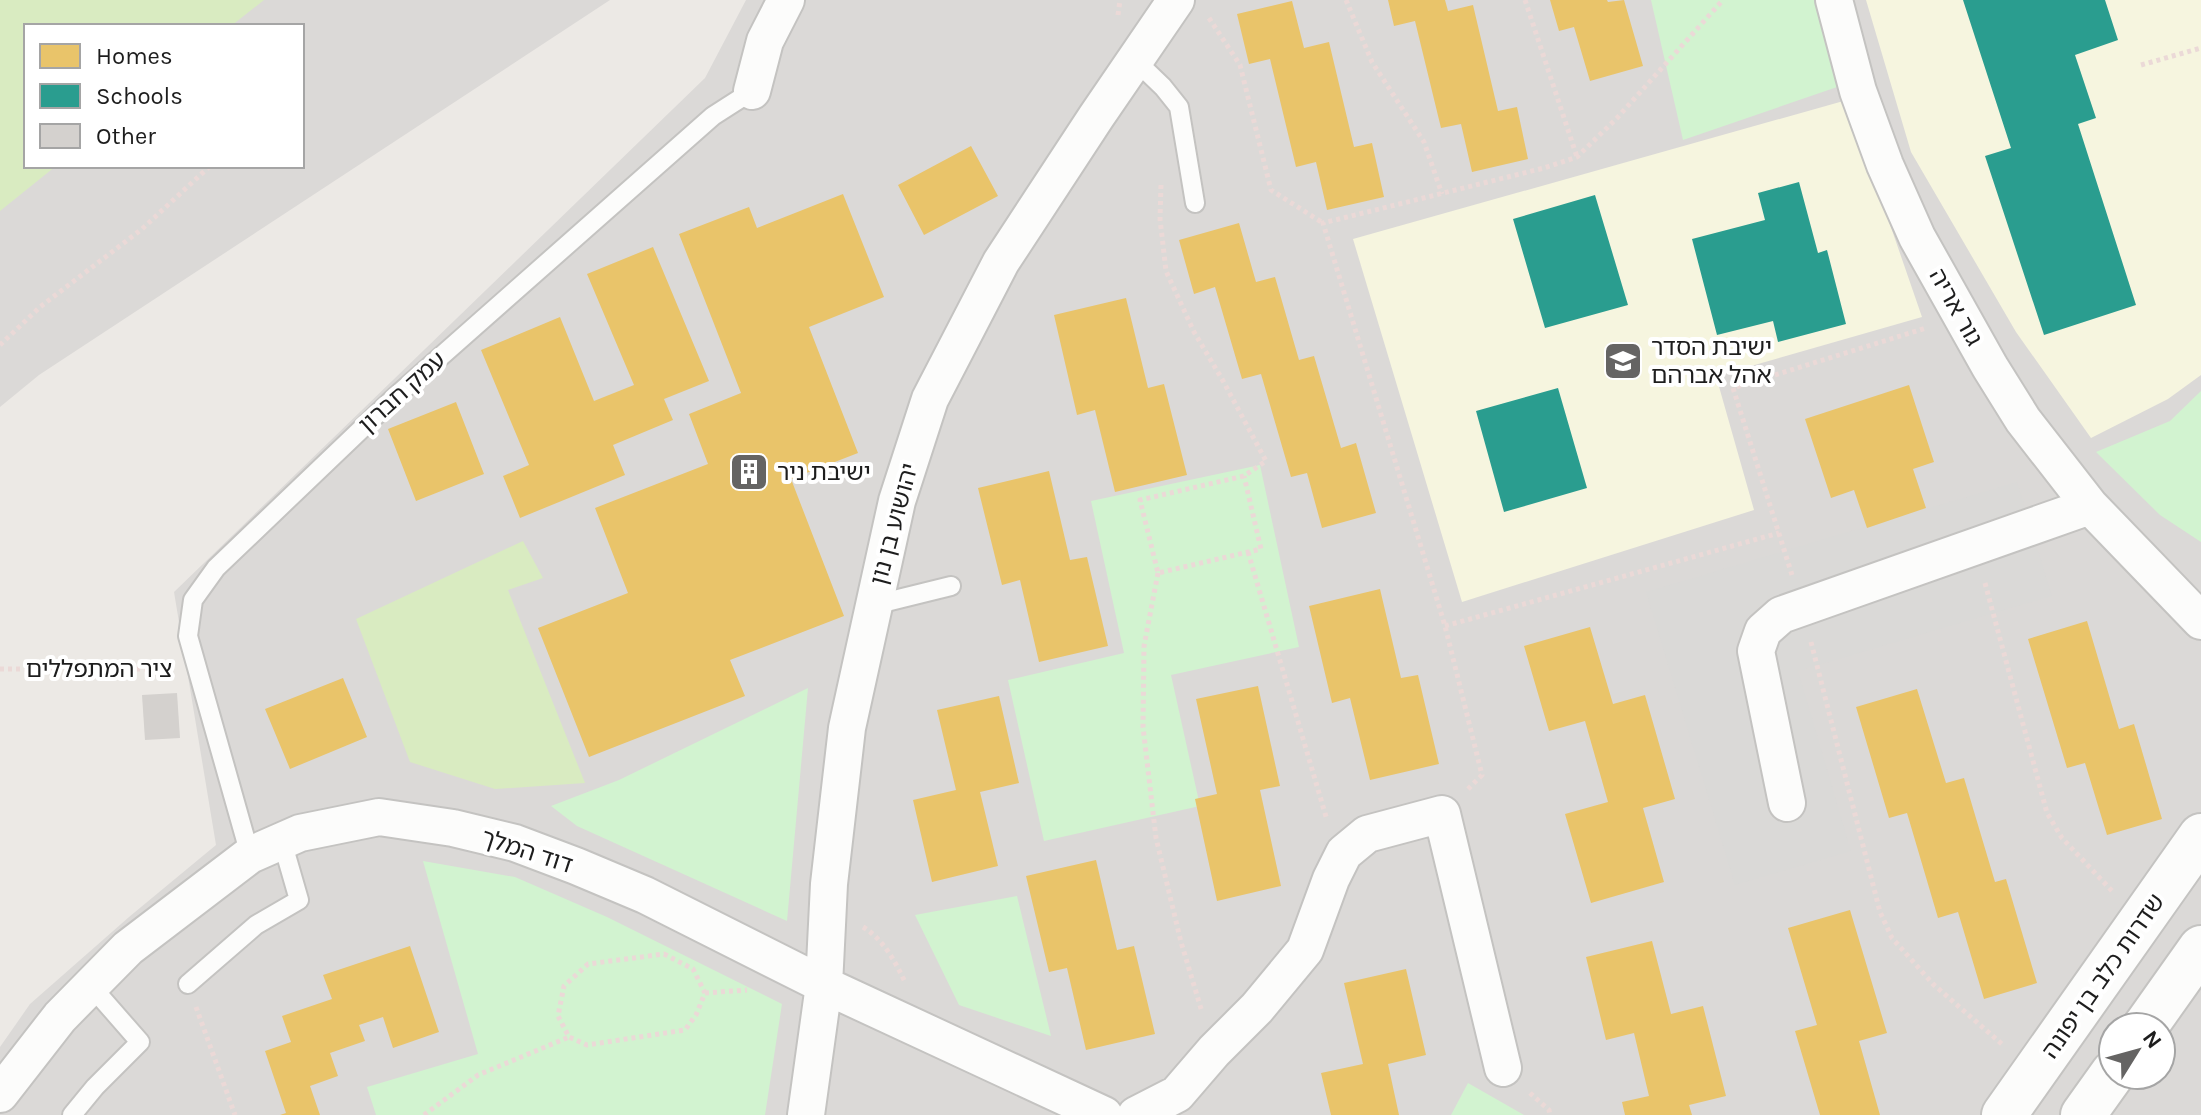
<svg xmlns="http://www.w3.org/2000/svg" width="2201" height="1115" font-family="Karla,'Noto Sans Hebrew',sans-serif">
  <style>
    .residential { fill: #dbd9d7; fill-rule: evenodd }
    .education { fill: #f6f5df }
    .grass { fill: #d9ebc1 }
    .park { fill: #d2f3d0 }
    .parking { fill: #dad9d7 }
    .homes { fill: #e9c46a }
    .schools { fill: #2a9d8f }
    .building { fill: #d4d1ce }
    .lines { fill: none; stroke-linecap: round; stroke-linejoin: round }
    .service-casing { stroke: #c4c3c1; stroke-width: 22 }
    .minor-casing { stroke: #c4c3c1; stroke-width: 40 }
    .tertiary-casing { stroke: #c4c3c1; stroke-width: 48 }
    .path { stroke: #ebd9d7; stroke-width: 5; stroke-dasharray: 4 4; stroke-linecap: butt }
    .service { stroke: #fcfcfb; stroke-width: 18 }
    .minor { stroke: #fcfcfb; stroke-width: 36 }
    .tertiary { stroke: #fcfcfb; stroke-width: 44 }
    .labels { text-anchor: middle; stroke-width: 8; stroke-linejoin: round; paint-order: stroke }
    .street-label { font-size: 24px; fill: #1d1d1d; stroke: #fff }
    .poi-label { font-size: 24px; fill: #1d1d1d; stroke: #fff; text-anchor: start }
  </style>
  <rect width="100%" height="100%" fill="#ece9e5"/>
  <!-- residential -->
  <path class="residential" d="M 0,0 L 610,0 L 39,375 L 0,407 ZM 26,26 L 302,26 L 302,166 L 26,166 Z
    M 746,0 L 2201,0 L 2201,1115 L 0,1115 L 0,1047 L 30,1004 L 129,917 L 216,845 L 174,592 L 705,78 ZM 2113,1027 L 2161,1027 L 2161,1075 L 2113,1075 Z"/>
  <!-- education -->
  <path class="education" d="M 1866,0 L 2201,0 L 2201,375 L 2168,399 L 2091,438 L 2016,332 L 1911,152 Z
    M 1847,100 L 1922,317 L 1716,376 L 1754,510 L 1462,602 L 1353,239 Z"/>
  <!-- grass -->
  <path class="grass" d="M 0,0 L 264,0 L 231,26 L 26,26 L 26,166 L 56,166 L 0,211 Z
    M 523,541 L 543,578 L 508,590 L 585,783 L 495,789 L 410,762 L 356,619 Z"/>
  <!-- park -->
  <path class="park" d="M 1651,0 L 1815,0 L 1843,85 L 1683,140 Z
    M 2201,391 L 2201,542 L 2160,515 L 2096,452 L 2170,421 Z
    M 1260,465 L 1299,647 L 1171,675 L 1200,806 L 1044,841 L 1008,680 L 1124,653 L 1091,501 Z
    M 808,688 L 787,921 L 577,826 L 551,806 L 619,780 Z
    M 423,861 L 515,877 L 607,917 L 782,1004 L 765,1115 L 376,1115 L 367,1087 L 478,1054 Z
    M 1017,896 L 1051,1036 L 959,1005 L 915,915 Z
    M 1468,1083 L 1524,1115 L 1451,1115 Z"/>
  <!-- parking -->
  <path class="parking" d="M 2017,482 L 2052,596 L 1798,671 L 1851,851 L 1735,885 L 1646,592 Z"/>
  <!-- homes -->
  <path class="homes" d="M 1388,0 L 1445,0 L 1448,11 L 1473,5 L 1498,111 L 1517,107 L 1528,159 L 1472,172 L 1461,124 L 1441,128 L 1415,21 L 1394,26 Z
    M 1550,0 L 1607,0 L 1608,2 L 1624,0 L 1643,66 L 1590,81 L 1574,27 L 1559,31 Z
    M 1292,1 L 1304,48 L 1329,42 L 1354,147 L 1372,143 L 1384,197 L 1327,210 L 1316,162 L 1296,167 L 1270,59 L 1249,64 L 1237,14 Z
    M 971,146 L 998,196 L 924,235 L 898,185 Z
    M 843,194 L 884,297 L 809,327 L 858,453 L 791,479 L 844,616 L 730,660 L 745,696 L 589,757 L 538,628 L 628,593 L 595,508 L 708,464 L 689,414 L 741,393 L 679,234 L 749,207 L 757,228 Z
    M 1239,223 L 1256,282 L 1275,277 L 1299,360 L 1314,356 L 1341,448 L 1356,443 L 1376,513 L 1322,528 L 1307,473 L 1291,477 L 1261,374 L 1242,379 L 1215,287 L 1194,294 L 1179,240 Z
    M 653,247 L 709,381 L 664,399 L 673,420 L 613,445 L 625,475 L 520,518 L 503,476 L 529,465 L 481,350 L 560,317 L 594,401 L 634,385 L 587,274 Z
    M 1126,298 L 1148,388 L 1164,384 L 1187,475 L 1115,492 L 1095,410 L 1077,415 L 1054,315 Z
    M 1909,385 L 1934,462 L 1913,469 L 1926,508 L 1867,528 L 1854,490 L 1831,498 L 1805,419 Z
    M 456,402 L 484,474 L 416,501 L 388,429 Z
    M 1049,471 L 1070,560 L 1087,557 L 1108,646 L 1039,662 L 1020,580 L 1002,585 L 978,488 Z
    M 1380,589 L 1401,678 L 1418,675 L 1439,764 L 1370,780 L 1350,698 L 1332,703 L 1309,606 Z
    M 2087,621 L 2119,729 L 2134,724 L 2162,819 L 2107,835 L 2085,763 L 2067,768 L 2028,639 Z
    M 1590,627 L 1613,704 L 1645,695 L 1675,799 L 1643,808 L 1664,882 L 1591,903 L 1565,814 L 1608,802 L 1585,721 L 1549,731 L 1524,646 Z
    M 343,678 L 367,737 L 290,769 L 265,709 Z
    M 1258,686 L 1280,786 L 1260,790 L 1281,886 L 1217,901 L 1195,799 L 1217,794 L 1196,699 Z
    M 1917,689 L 1946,783 L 1964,778 L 1995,882 L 2006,879 L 2037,983 L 1984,999 L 1958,912 L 1938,918 L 1907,813 L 1889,818 L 1856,707 Z
    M 999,696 L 1019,783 L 980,792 L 998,866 L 932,882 L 913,800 L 956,790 L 937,710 Z
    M 1096,860 L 1117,950 L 1134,946 L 1155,1034 L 1086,1050 L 1067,968 L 1049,972 L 1026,876 Z
    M 1850,910 L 1887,1033 L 1859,1041 L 1880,1115 L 1820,1115 L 1795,1031 L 1817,1025 L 1788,928 Z
    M 1652,941 L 1671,1014 L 1703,1006 L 1726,1096 L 1689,1105 L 1692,1115 L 1625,1115 L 1622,1102 L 1649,1096 L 1634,1033 L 1606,1040 L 1586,957 Z
    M 410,946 L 439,1032 L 393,1048 L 383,1017 L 359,1025 L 365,1041 L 330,1053 L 338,1076 L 310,1086 L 320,1115 L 280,1115 L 286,1113 L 265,1051 L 291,1042 L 282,1016 L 332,999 L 323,975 Z
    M 1406,969 L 1426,1055 L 1388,1064 L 1399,1115 L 1331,1115 L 1321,1073 L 1363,1064 L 1344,983 Z"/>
  <!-- schools -->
  <path class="schools" d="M 1963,0 L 2105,0 L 2118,40 L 2075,55 L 2096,118 L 2078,124 L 2136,305 L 2044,335 L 1985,156 L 2011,148 Z
    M 1799,182 L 1818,253 L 1827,250 L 1846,324 L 1778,342 L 1773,321 L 1717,335 L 1692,239 L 1765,220 L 1758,193 Z
    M 1595,195 L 1628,305 L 1545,328 L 1513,219 Z
    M 1558,388 L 1587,488 L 1504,512 L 1476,411 Z"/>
  <!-- building -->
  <path class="building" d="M 177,693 L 180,738 L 145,740 L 142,695 Z"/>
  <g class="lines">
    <!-- service casing -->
    <g class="service-casing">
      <path id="service" d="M 1135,60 L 1163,87 L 1179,107 L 1195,203
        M 874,605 L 951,586
        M 250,855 L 188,636 L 193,600 L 216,568 L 396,396 L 713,116 L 752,91
        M 188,984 L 256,925 L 299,900 L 282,841
        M 72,1115 L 95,1087 L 140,1042 L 91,986"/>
    </g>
    <!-- minor casing -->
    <g class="minor-casing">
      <path id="minor" d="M 1834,0 L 1858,91 L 1885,165 L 1917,237 L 1990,367 L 2023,420 L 2090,506 L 2201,621
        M 752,91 L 765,41 L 786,0
        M 1787,803 L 1756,651 L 1763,631 L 1781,615 L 2090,506
        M 0,1094 L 60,1017 L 128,948 L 250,855 L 300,833 L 379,817 L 453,828 L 515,843 L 576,866 L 645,895 L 824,985 L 1104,1115
        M 806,1115 L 824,985 L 829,884 L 847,728 L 897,501 L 930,399 L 1001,262 L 1096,117 L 1176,0
        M 1136,1115 L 1177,1094 L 1214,1051 L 1257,1008 L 1305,950 L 1331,879 L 1344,853 L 1367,834 L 1442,814 L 1503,1068"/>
    </g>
    <!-- tertiary casing -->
    <g class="tertiary-casing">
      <path id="tertiary" d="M 2145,1027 L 2201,948
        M 2004,1115 L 2201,836
        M 2083,1115 L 2113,1073"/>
    </g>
    <!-- path -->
    <path class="path" d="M 1346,0 L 1372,62 L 1424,142 L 1442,194
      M 1525,0 L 1577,157
      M 1118,15 L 1120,0
      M 1209,18 L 1240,65 L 1271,190 L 1323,223
      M 2141,65 L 2201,48
      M 1161,185 L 1160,219 L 1166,271 L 1194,332 L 1222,379 L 1266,461 L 1244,476 L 1140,500 L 1158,573 L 1261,549 L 1244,476
      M 0,345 L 40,307 L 142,229 L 210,166
      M 1248,552 L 1327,820
      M 1158,573 L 1144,646 L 1143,727 L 1156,838 L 1181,942 L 1202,1012
      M 1792,575 L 1733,388 L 1926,328
      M 1985,583 L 2047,813 L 2062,838 L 2113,892
      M 1445,626 L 1779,533
      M 1811,642 L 1880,912 L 1892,938 L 1933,984 L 2003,1045
      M 0,669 L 171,669
      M 1468,789 L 1482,775 L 1445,626 L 1323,223 L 1544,168 L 1577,157 L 1617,118 L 1723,0
      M 863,927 C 883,939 895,961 905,982
      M 664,954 L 693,969 L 705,993 L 696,1015 L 685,1030 L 587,1045 L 569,1037 L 558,1016 L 564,986 L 588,964 Z
      M 705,993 L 747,990
      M 196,1007 L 235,1115
      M 1530,1093 L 1549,1110 L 1550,1115
      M 424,1115 L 478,1075 L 569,1037"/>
    <!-- service -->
    <use href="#service" class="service"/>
    <!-- minor -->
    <use href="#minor" class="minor"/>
    <!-- tertiary -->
    <use href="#tertiary" class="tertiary"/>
  </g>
  <!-- icons -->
  <defs>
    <g id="school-square" transform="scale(2)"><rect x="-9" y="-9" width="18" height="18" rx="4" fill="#656463" stroke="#fff"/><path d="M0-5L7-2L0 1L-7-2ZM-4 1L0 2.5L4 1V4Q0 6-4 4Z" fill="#fff"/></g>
    <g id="building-square" transform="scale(2)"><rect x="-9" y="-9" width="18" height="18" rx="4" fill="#656463" stroke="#fff"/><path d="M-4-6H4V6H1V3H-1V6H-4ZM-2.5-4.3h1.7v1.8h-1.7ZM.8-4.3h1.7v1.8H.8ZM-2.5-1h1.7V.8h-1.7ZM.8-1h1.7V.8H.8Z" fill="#fff"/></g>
  </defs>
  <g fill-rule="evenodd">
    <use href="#school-square" x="1623" y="361"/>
    <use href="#building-square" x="749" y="472"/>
  </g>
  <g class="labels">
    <!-- street labels -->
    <g class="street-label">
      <text transform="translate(1956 307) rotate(61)" y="8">גור אריה</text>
      <text transform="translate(402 392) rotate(-42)" y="8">עמק חברון</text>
      <text transform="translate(894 524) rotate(-75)" y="8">יהושוע בן נון</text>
      <text x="99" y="677">ציר המתפללים</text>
      <text transform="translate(527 851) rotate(18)" y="8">דוד המלך</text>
      <text transform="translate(2103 976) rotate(-55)" y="8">שדרות כלב בן יפונה</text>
    </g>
    <!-- poi labels -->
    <g class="poi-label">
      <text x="1651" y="355">ישיבת הסדר<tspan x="1651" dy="28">אהל אברהם</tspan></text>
      <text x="777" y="480">ישיבת ניר</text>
    </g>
  </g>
  <!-- legend -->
  <rect x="24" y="24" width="280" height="144" fill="#ffffff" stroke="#a5a5a5" stroke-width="2"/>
  <rect x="40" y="44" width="40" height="24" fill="#e9c46a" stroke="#a5a5a5" stroke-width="2"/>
  <text x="96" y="64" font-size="24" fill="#1d1d1d">Homes</text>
  <rect x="40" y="84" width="40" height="24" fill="#2a9d8f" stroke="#a5a5a5" stroke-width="2"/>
  <text x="96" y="104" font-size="24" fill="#1d1d1d">Schools</text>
  <rect x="40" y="124" width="40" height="24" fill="#d4d1ce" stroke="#a5a5a5" stroke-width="2"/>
  <text x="96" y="144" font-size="24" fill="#1d1d1d">Other</text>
  <!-- north arrow -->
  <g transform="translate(2137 1051) rotate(53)"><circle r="38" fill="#ffffff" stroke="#a5a5a5" stroke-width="2"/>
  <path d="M0-6L14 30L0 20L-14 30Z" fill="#656463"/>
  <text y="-12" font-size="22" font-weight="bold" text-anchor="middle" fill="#1d1d1d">N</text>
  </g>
</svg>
